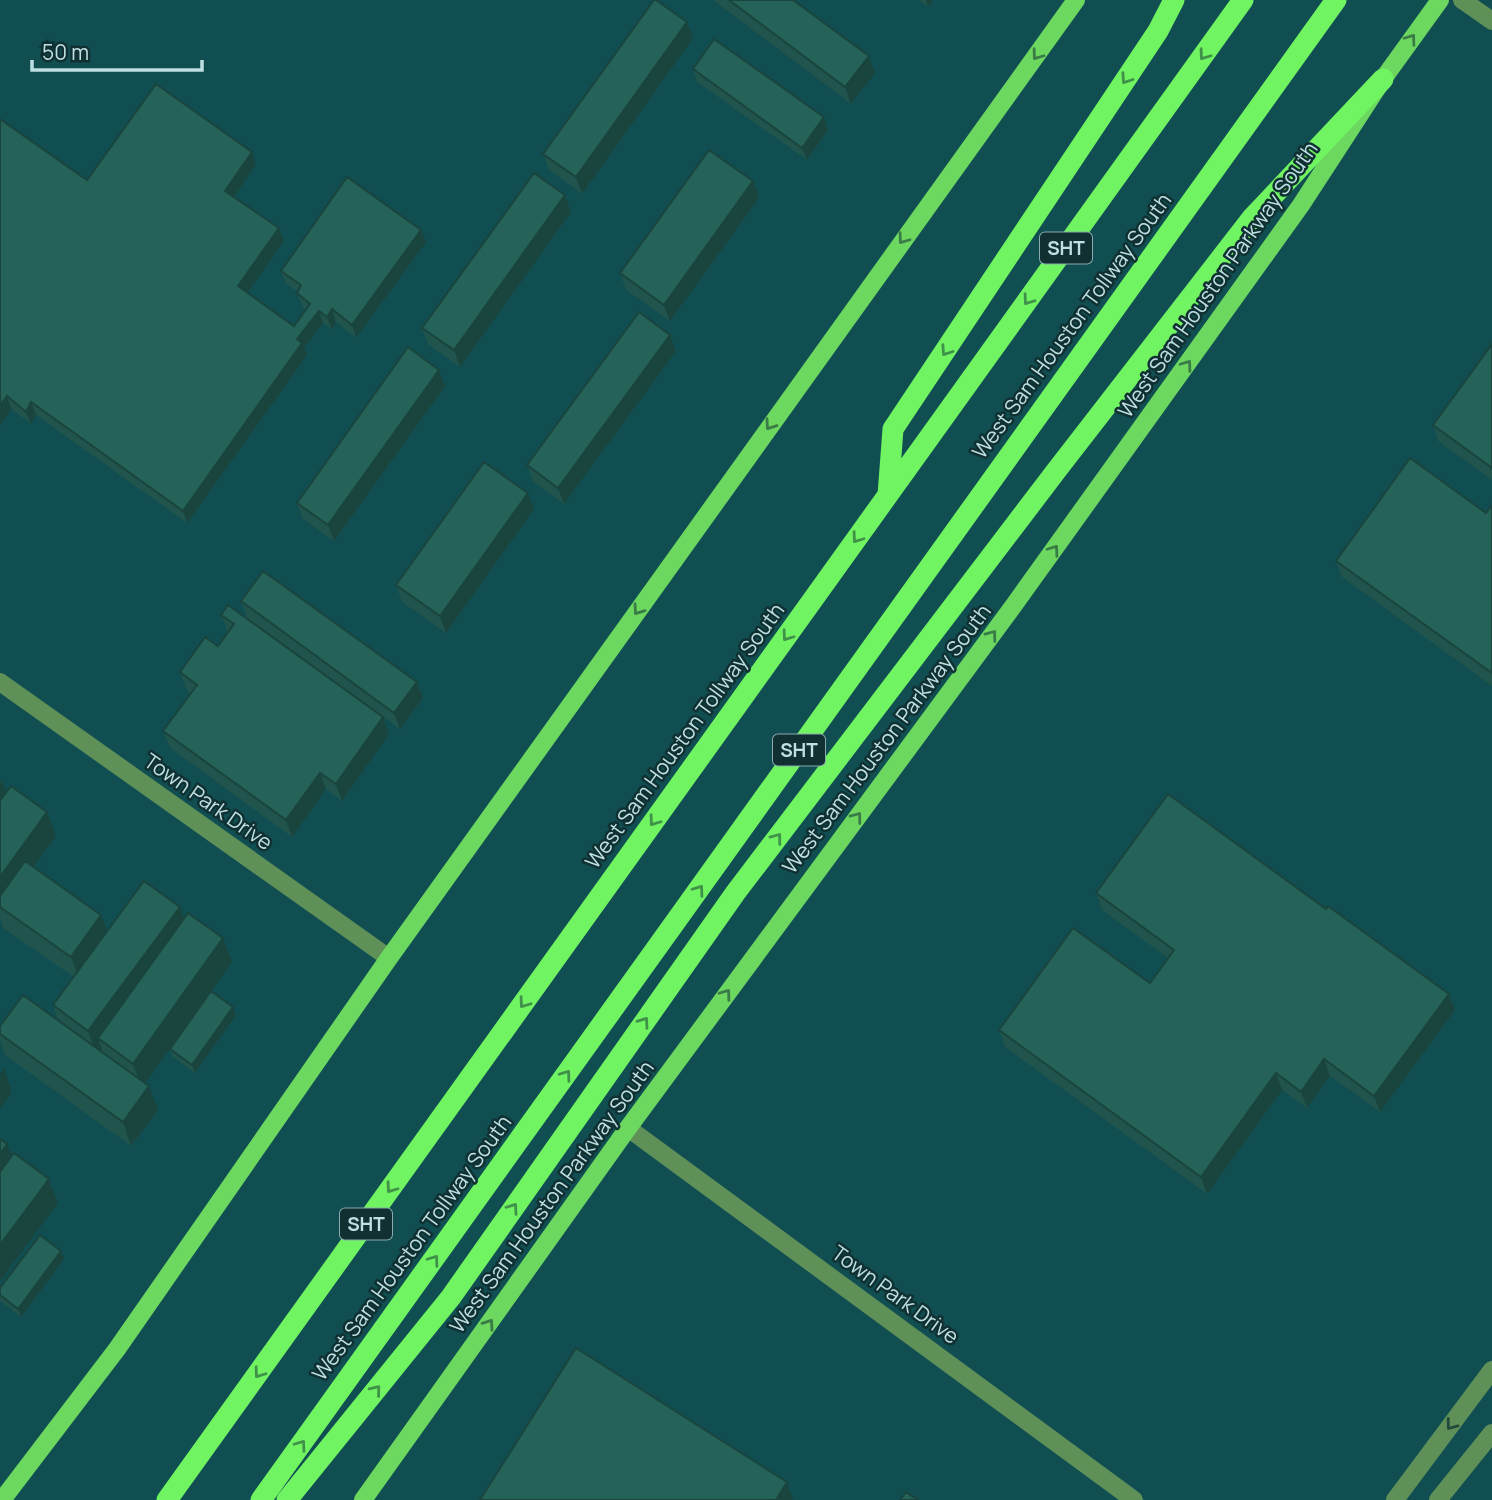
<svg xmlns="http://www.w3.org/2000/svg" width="1492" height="1500" font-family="Manrope,sans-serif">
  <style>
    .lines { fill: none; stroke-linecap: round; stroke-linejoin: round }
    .minor { stroke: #5e9057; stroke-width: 18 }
    .major { stroke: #6dd860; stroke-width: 18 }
    .highway { stroke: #71f462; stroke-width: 21 }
    .wall { fill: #20544c }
    .shaded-wall { fill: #1a453e }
    .building { fill: #256258; stroke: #1a453e; stroke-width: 2 }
    .oneway { stroke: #3a7c47 }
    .oneway2 { stroke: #40924a }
    .oneway3 { stroke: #24483b }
    .labels { text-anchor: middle; stroke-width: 5; stroke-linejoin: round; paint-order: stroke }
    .shield { fill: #103032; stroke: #89abae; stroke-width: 2 }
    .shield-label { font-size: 19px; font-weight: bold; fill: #bde0e3 }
    .street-label { font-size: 21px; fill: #bde0e3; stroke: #103032 }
  </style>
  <rect width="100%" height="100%" fill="#104e52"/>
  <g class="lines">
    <!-- minor -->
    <path class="minor" d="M 1462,0 L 1492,21
      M 0,682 L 389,958
      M 628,1128 L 1134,1500
      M 1395,1500 L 1492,1370
      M 1438,1500 L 1492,1433"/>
    <!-- major -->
    <path class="major" d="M 2,1500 L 117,1349 L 389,958 L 1076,0
      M 363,1500 L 628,1128 L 1014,605 L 1301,205 L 1383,79 L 1440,0"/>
    <!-- highway -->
    <path class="highway" d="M 888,495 L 893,429 L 1158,31 L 1174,0
      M 167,1500 L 1243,0
      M 261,1500 L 1336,0
      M 287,1500 L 451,1297 L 736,892 L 1056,471 L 1252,218 L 1383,79"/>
  </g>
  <!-- wall -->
  <path class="wall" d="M 713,0 L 793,0 L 875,73 L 851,104 Z
    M 919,0 L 933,0 L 928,7 Z
    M 693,38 L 582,194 L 549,170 L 543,154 Z
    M 693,69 L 828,130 L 807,160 L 697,82 Z
    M 0,119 L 87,180 L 256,164 L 234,197 L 279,228 L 284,241 L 247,293 L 294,326 L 306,310 L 302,306 L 297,293 L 298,292 L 286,284 L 281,271 L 426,242 L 356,338 L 336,322 L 332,330 L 323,323 L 304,348 L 307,355 L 187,523 L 36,415 L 31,424 L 11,409 L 0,425 Z
    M 753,181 L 759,198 L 670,321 L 626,290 L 620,273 Z
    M 565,195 L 571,212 L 460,367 L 428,344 L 422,328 Z
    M 670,335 L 676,351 L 564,504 L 533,482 L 527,465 Z
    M 1492,344 L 1492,480 L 1439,442 L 1433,425 Z
    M 439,370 L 445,386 L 334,541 L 303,519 L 297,503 Z
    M 1492,505 L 1492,686 L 1342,577 L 1336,561 L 1486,513 Z
    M 534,509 L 446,633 L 402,602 L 396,585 Z
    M 241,601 L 417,682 L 423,698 L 400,729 L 247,618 Z
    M 221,615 L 383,717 L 389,734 L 342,801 L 326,789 L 292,837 L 170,748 L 163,731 L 191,693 L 186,689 L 180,672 L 218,646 L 228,632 Z
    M 0,780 L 6,792 L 47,812 L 56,836 L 33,867 L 107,931 L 180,907 L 184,918 L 223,938 L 232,962 L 211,991 L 236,1015 L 195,1073 L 173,1057 L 170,1049 L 190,1020 L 145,1083 L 158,1110 L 131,1146 L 5,1055 L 0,1041 L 0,1026 L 58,1021 L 53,1005 L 74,977 L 3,928 L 0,918 Z
    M 1096,893 L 1326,909 L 1449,994 L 1455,1010 L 1380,1112 L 1330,1076 L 1307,1108 L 1282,1090 L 1207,1194 L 1005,1047 L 999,1030 L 1150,983 L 1168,958 L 1102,910 Z
    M 64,1259 L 21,1317 L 0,1301 L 0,1288 Z"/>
  <!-- shaded-wall -->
  <path class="shaded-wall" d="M 926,0 L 933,0 L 928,7 Z
    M 687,22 L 693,38 L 582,194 L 576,177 Z
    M 869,56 L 875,73 L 851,104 L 845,87 Z
    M 824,117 L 828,130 L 807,160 L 802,148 Z
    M 252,152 L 256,164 L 230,203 L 225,191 Z
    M 753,181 L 759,198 L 670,321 L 664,305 Z
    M 565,195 L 571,212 L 460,367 L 454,350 Z
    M 279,228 L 284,241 L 243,299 L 238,286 Z
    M 421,230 L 426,242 L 356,338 L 352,325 Z
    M 332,309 L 336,322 L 332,330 L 327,317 Z
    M 319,311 L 323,323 L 304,348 L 307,355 L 187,523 L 183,511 L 297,339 Z
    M 670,335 L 676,351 L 564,504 L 558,488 Z
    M 439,370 L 445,386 L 334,541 L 328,525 Z
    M 7,396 L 11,409 L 0,425 L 0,406 Z
    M 31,402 L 36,415 L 31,424 L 26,412 Z
    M 528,493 L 534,509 L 446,633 L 440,616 Z
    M 417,682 L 423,698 L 400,729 L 394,713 Z
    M 383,717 L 389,734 L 342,801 L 336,784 Z
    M 320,773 L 326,789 L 292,837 L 286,820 Z
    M 2,781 L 11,805 L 0,821 L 0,784 Z
    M 47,812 L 56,836 L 3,909 L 0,907 L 0,877 Z
    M 180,907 L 189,931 L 98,1038 L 102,1049 L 97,1055 L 88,1031 Z
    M 101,915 L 110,939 L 80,981 L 71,957 Z
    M 223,938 L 232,962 L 142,1088 L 133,1064 Z
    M 1449,994 L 1455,1010 L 1380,1112 L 1374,1096 Z
    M 233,1007 L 236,1015 L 195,1073 L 192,1065 Z
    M 1324,1059 L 1330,1076 L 1307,1108 L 1301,1092 Z
    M 4,1068 L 12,1092 L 0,1109 L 0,1073 Z
    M 1276,1073 L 1282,1090 L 1207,1194 L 1201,1177 Z
    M 149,1086 L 158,1110 L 131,1146 L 123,1122 Z
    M 7,1144 L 16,1168 L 0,1190 L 0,1154 Z
    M 49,1179 L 58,1203 L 0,1281 L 0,1245 Z
    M 61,1251 L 64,1259 L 21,1317 L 18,1309 Z
    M 787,1482 L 793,1499 L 792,1500 L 776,1500 Z"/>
  <!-- building -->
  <path class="building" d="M 654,0 L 656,0 L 687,22 L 576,177 L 543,154 Z
    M 729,0 L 793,0 L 869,56 L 845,87 Z
    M 714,39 L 824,117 L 802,148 L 693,69 Z
    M 156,84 L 252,152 L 225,191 L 279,228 L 238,286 L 294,326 L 310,304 L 297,293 L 301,285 L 281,271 L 347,177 L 421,230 L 352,325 L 332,309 L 327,317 L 319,311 L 297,339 L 302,343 L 183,511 L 31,402 L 26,412 L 7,396 L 0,406 L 0,119 L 87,180 Z
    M 709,150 L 753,181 L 664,305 L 620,273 Z
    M 534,173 L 565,195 L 454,350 L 422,328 Z
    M 639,312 L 670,335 L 558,488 L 527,465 Z
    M 1492,344 L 1492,468 L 1433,425 Z
    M 408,347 L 439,370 L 328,525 L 297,503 Z
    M 1410,458 L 1486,513 L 1492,505 L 1492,673 L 1336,561 Z
    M 484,462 L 528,493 L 440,616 L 396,585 Z
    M 263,571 L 417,682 L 394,713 L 241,601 Z
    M 228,605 L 383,717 L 336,784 L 320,773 L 286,820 L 163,731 L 197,685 L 180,672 L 205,637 L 218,646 L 234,624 L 221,615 Z
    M 11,786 L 47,812 L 0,877 L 0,801 Z
    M 1168,794 L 1326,909 L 1328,906 L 1449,994 L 1374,1096 L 1324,1059 L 1301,1092 L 1276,1073 L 1201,1177 L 999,1030 L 1073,928 L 1150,983 L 1174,950 L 1096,893 Z
    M 25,861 L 101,915 L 71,957 L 0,907 L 0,896 Z
    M 144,881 L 180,907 L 88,1031 L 53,1005 Z
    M 188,913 L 223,938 L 133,1064 L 98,1038 Z
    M 211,991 L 233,1007 L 192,1065 L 170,1049 Z
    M 23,995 L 149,1086 L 123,1122 L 0,1034 L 0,1026 Z
    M 0,1139 L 7,1144 L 0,1154 Z
    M 14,1153 L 49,1179 L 0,1245 L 0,1172 Z
    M 40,1235 L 61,1251 L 18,1309 L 0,1295 L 0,1288 Z
    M 576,1348 L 787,1482 L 776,1500 L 480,1500 Z
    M 906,1492 L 918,1500 L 900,1500 Z"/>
  <!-- one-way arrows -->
  <defs><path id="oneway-chevron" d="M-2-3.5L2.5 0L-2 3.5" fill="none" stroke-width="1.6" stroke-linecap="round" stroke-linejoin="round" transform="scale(1.75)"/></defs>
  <g class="oneway">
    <use href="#oneway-chevron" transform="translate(1411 39) rotate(-54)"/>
    <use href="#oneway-chevron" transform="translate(1037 55) rotate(126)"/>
    <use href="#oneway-chevron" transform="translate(903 239) rotate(126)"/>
    <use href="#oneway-chevron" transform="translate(1187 365) rotate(-54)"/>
    <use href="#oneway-chevron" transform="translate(770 425) rotate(125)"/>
    <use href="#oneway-chevron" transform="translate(1054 550) rotate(-54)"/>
    <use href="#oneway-chevron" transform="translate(638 610) rotate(125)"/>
    <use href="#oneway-chevron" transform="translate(992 635) rotate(-53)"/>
    <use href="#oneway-chevron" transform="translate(857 817) rotate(-53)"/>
    <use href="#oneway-chevron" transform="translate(726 994) rotate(-54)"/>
    <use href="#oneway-chevron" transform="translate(489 1324) rotate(-55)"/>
  </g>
  <g class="oneway2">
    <use href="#oneway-chevron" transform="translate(1204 55) rotate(126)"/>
    <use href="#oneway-chevron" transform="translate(1126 79) rotate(124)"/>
    <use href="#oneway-chevron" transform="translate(1028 300) rotate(126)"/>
    <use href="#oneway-chevron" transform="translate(946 351) rotate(124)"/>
    <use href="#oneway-chevron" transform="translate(857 538) rotate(126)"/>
    <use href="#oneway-chevron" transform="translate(787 636) rotate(126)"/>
    <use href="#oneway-chevron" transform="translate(654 821) rotate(126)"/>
    <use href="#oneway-chevron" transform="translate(777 838) rotate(-53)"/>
    <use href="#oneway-chevron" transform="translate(699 890) rotate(-54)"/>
    <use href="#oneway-chevron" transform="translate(524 1003) rotate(126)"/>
    <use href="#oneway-chevron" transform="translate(644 1022) rotate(-55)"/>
    <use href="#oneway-chevron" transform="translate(566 1075) rotate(-54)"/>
    <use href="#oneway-chevron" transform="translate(391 1188) rotate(126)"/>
    <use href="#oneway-chevron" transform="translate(513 1208) rotate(-55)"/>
    <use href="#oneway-chevron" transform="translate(434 1260) rotate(-54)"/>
    <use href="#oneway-chevron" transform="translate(259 1373) rotate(126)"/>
    <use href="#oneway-chevron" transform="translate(376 1390) rotate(-51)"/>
    <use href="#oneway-chevron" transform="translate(301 1445) rotate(-54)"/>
  </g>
  <use class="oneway3" href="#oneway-chevron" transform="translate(1451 1425) rotate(127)"/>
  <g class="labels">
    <!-- shield labels -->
    <g class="shield">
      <rect x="1040" y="232.5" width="52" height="31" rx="5"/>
      <rect x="773" y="734.5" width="52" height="31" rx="5"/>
      <rect x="340" y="1208.5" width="52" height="31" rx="5"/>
    </g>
    <g class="shield-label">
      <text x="1066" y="255">SHT</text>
      <text x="799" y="757">SHT</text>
      <text x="366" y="1231">SHT</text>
    </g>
    <!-- street labels -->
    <g class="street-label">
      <text transform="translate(1218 280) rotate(-55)" y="7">West Sam Houston Parkway South</text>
      <text transform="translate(1072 326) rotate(-54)" y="7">West Sam Houston Tollway South</text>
      <text transform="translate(685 736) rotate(-54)" y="7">West Sam Houston Tollway South</text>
      <text transform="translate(887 739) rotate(-53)" y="7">West Sam Houston Parkway South</text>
      <text transform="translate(208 802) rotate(35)" y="7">Town Park Drive</text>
      <text transform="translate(552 1197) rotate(-54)" y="7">West Sam Houston Parkway South</text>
      <text transform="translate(412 1248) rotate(-54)" y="7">West Sam Houston Tollway South</text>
      <text transform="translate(895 1295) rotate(36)" y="7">Town Park Drive</text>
    </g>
  </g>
  <!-- scale -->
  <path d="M32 60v10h170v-10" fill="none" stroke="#bde0e3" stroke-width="3.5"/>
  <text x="42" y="60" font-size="21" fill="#bde0e3" stroke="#103032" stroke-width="5" paint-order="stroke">50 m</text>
</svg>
